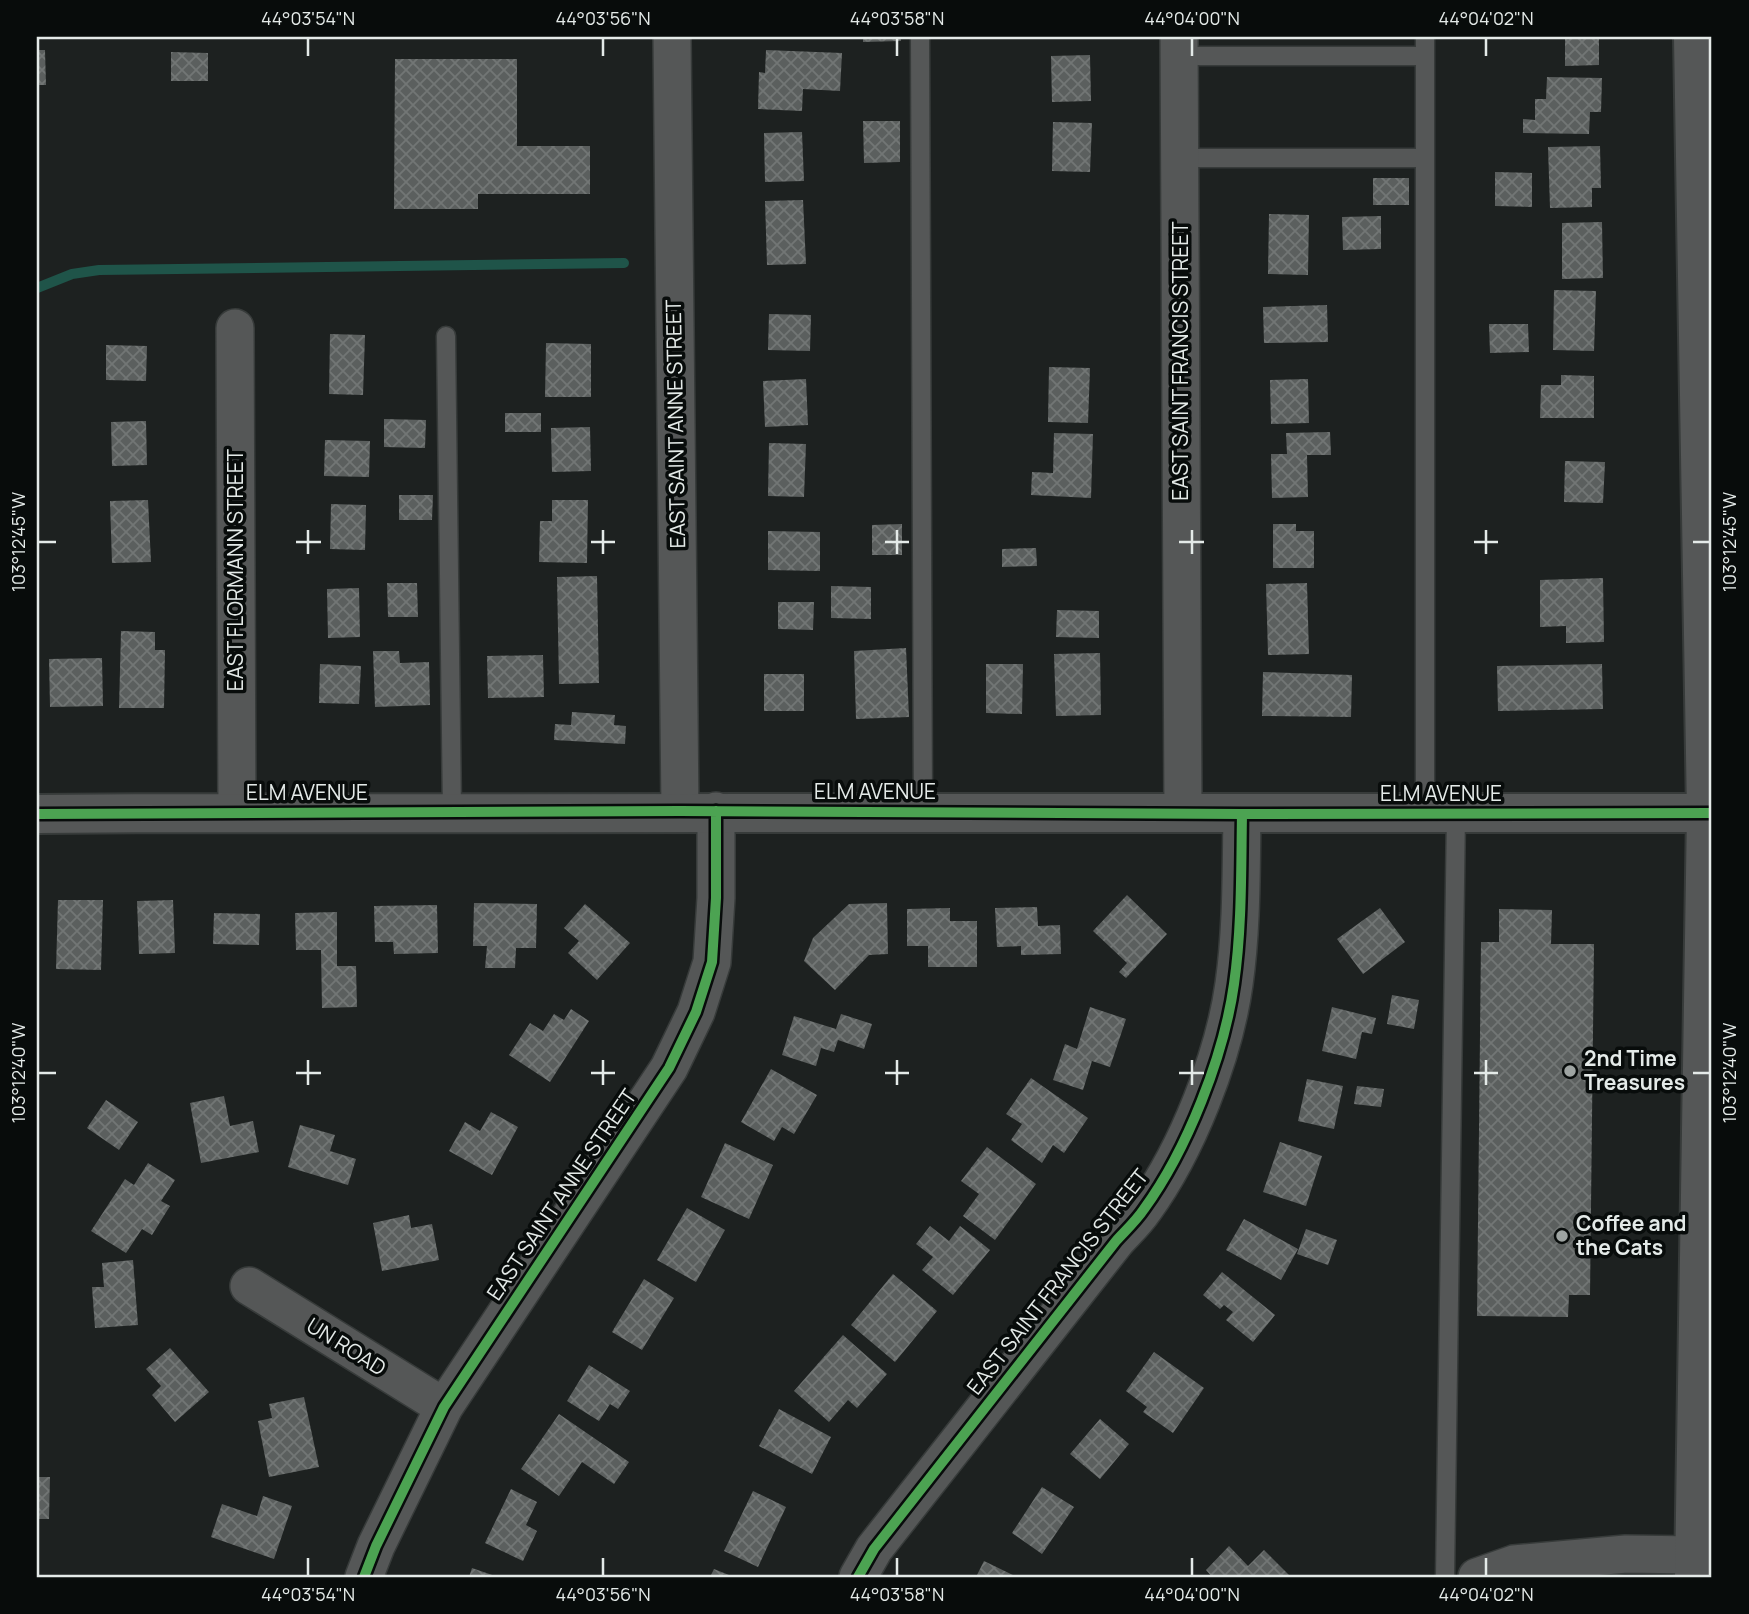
<svg xmlns="http://www.w3.org/2000/svg" width="1749" height="1614" font-family="Manrope,sans-serif">
  <style>
    .lines { fill: none; stroke-linecap: round; stroke-linejoin: round }
    .stream { stroke: #1f5449; stroke-width: 10 }
    .building { fill: url(#building-cross-hatch) }
    .lane-casing { stroke: #373b3a; stroke-width: 21 }
    .street-casing { stroke: #373b3a; stroke-width: 40 }
    .secondary-casing { stroke: #373b3a; stroke-width: 42 }
    .lane { stroke: #555757; stroke-width: 18 }
    .street { stroke: #555757; stroke-width: 37 }
    .secondary { stroke: #555757; stroke-width: 38 }
    .cycleway-casing { stroke: #080c0b; stroke-width: 15 }
    .cycleway { stroke: #4ca352; stroke-width: 10 }
    .ticks { fill: none; stroke: #e4eae8; stroke-width: 2.5 }
    .poi-dot { fill: #9ea4a2; stroke: #080c0b; stroke-width: 2.5 }
    .labels { text-anchor: middle; stroke-width: 7; stroke-linejoin: round; paint-order: stroke }
    .street-label { font-size: 21px; fill: #e4eae8; stroke: #080c0b }
    .poi-label { font-size: 21px; font-weight: bold; fill: #e4eae8; stroke: #080c0b; text-anchor: start }
    .neatline { fill: none; stroke: #e4eae8; stroke-width: 2.5 }
    .ticks-label { font-size: 18px; text-anchor: middle; fill: #e4eae8 }
  </style>
  <defs>
    <pattern id="building-cross-hatch" width="8" height="8" patternUnits="userSpaceOnUse" patternTransform="scale(1.75)"><rect width="8" height="8" fill="#5b5f5e"/><path d="M0 0l8 8M0 8l8-8" fill="none" stroke="#727675"/></pattern>
  </defs>
  <rect width="100%" height="100%" fill="#1d2120"/>
  <g class="lines">
    <!-- stream -->
    <path class="stream" d="M 37,288 L 72,274 L 99,270 L 624,263"/>
  </g>
  <!-- building -->
  <path class="building" d="M 863,37 L 901,37 L 901,41 L 863,42 Z
    M 1565,37 L 1599,37 L 1599,65 L 1565,66 Z
    M 37,50 L 45,50 L 46,85 L 37,85 Z
    M 766,50 L 842,53 L 840,91 L 803,89 L 802,111 L 758,109 L 759,72 L 765,73 Z
    M 171,52 L 208,53 L 208,81 L 171,81 Z
    M 1090,55 L 1091,101 L 1052,102 L 1051,56 Z
    M 395,59 L 517,59 L 517,146 L 590,146 L 590,194 L 478,194 L 478,209 L 394,209 Z
    M 1547,77 L 1602,78 L 1601,112 L 1590,112 L 1589,134 L 1523,133 L 1523,119 L 1535,120 L 1535,99 L 1546,99 Z
    M 863,121 L 900,121 L 900,162 L 864,163 Z
    M 1053,122 L 1092,123 L 1090,172 L 1052,171 Z
    M 802,132 L 804,181 L 765,182 L 764,133 Z
    M 1600,146 L 1601,188 L 1592,188 L 1592,207 L 1550,208 L 1548,147 Z
    M 1495,172 L 1532,173 L 1532,207 L 1495,206 Z
    M 1373,178 L 1409,178 L 1409,205 L 1373,205 Z
    M 803,200 L 806,264 L 767,265 L 765,201 Z
    M 1269,214 L 1309,215 L 1308,275 L 1268,274 Z
    M 1381,216 L 1381,249 L 1343,250 L 1342,217 Z
    M 1602,222 L 1603,278 L 1562,279 L 1562,223 Z
    M 1554,290 L 1596,291 L 1594,351 L 1553,350 Z
    M 1327,305 L 1328,342 L 1264,343 L 1263,307 Z
    M 769,314 L 811,315 L 810,351 L 768,350 Z
    M 1489,324 L 1528,324 L 1529,352 L 1490,353 Z
    M 330,334 L 365,335 L 363,395 L 329,394 Z
    M 546,343 L 591,344 L 591,397 L 545,397 Z
    M 106,345 L 147,346 L 146,381 L 106,380 Z
    M 1049,367 L 1090,368 L 1088,423 L 1048,422 Z
    M 1561,375 L 1594,376 L 1594,418 L 1540,418 L 1541,385 L 1561,385 Z
    M 806,379 L 808,425 L 765,427 L 763,381 Z
    M 1308,379 L 1309,423 L 1271,424 L 1270,380 Z
    M 505,413 L 541,413 L 541,432 L 505,432 Z
    M 384,419 L 426,420 L 425,448 L 384,447 Z
    M 146,421 L 147,465 L 112,466 L 111,422 Z
    M 590,427 L 591,471 L 552,472 L 551,428 Z
    M 1330,432 L 1331,455 L 1307,455 L 1308,497 L 1272,498 L 1271,454 L 1287,454 L 1286,433 Z
    M 1054,433 L 1093,434 L 1091,498 L 1031,495 L 1032,472 L 1053,473 Z
    M 325,440 L 370,441 L 369,477 L 324,476 Z
    M 769,443 L 806,444 L 804,497 L 768,496 Z
    M 1565,461 L 1605,462 L 1603,503 L 1564,502 Z
    M 399,495 L 433,495 L 432,520 L 399,520 Z
    M 148,500 L 151,562 L 112,563 L 110,501 Z
    M 552,500 L 588,500 L 587,563 L 539,562 L 540,521 L 552,521 Z
    M 331,504 L 366,505 L 365,550 L 330,549 Z
    M 902,524 L 902,555 L 872,555 L 872,525 Z
    M 1273,524 L 1296,524 L 1296,531 L 1314,531 L 1314,568 L 1273,568 Z
    M 768,531 L 820,532 L 820,571 L 768,570 Z
    M 1036,548 L 1037,566 L 1002,567 L 1002,549 Z
    M 597,576 L 599,683 L 559,684 L 557,577 Z
    M 1603,578 L 1604,642 L 1566,643 L 1566,626 L 1540,627 L 1540,580 Z
    M 387,583 L 417,583 L 418,617 L 388,617 Z
    M 1307,583 L 1309,654 L 1268,655 L 1266,584 Z
    M 831,586 L 871,587 L 871,619 L 831,618 Z
    M 359,588 L 360,637 L 328,638 L 327,589 Z
    M 778,602 L 814,602 L 813,630 L 778,629 Z
    M 1057,610 L 1099,611 L 1099,638 L 1056,637 Z
    M 121,631 L 155,632 L 155,650 L 165,650 L 164,708 L 119,708 Z
    M 906,648 L 909,717 L 856,719 L 854,651 Z
    M 373,651 L 399,651 L 400,663 L 429,662 L 430,705 L 375,707 Z
    M 1100,653 L 1101,715 L 1056,716 L 1054,654 Z
    M 543,655 L 544,697 L 488,698 L 487,656 Z
    M 102,658 L 103,706 L 50,707 L 49,659 Z
    M 320,664 L 361,666 L 359,704 L 319,703 Z
    M 986,664 L 1023,664 L 1022,714 L 986,713 Z
    M 1602,664 L 1603,709 L 1498,711 L 1497,666 Z
    M 1263,672 L 1352,675 L 1351,717 L 1262,716 Z
    M 764,674 L 804,674 L 804,711 L 764,711 Z
    M 572,712 L 615,715 L 614,725 L 626,726 L 625,744 L 554,740 L 555,724 L 571,725 Z
    M 1127,895 L 1167,934 L 1126,978 L 1119,972 L 1127,963 L 1093,931 Z
    M 58,900 L 103,900 L 101,970 L 56,969 Z
    M 173,900 L 175,953 L 139,954 L 137,901 Z
    M 474,903 L 537,904 L 536,948 L 516,948 L 515,968 L 485,968 L 487,946 L 473,946 Z
    M 887,903 L 888,954 L 869,955 L 835,990 L 804,961 L 813,938 L 849,904 Z
    M 585,904 L 630,943 L 597,980 L 568,953 L 579,941 L 564,928 Z
    M 437,905 L 438,953 L 394,954 L 393,942 L 375,942 L 374,906 Z
    M 1037,907 L 1038,926 L 1060,925 L 1061,954 L 1021,955 L 1021,946 L 997,947 L 995,908 Z
    M 950,908 L 950,921 L 977,921 L 977,967 L 928,967 L 928,946 L 907,946 L 907,909 Z
    M 1380,908 L 1405,942 L 1363,974 L 1337,939 Z
    M 1499,909 L 1552,910 L 1551,944 L 1594,944 L 1590,1295 L 1569,1295 L 1568,1317 L 1477,1316 L 1481,942 L 1499,942 Z
    M 337,912 L 337,966 L 356,966 L 357,1007 L 322,1008 L 321,950 L 296,950 L 295,913 Z
    M 214,913 L 260,914 L 259,945 L 213,944 Z
    M 1392,995 L 1419,1000 L 1414,1029 L 1387,1024 Z
    M 1090,1007 L 1126,1019 L 1110,1067 L 1092,1061 L 1083,1090 L 1053,1080 L 1065,1044 L 1077,1049 Z
    M 1332,1007 L 1376,1018 L 1372,1034 L 1362,1032 L 1356,1059 L 1322,1051 Z
    M 571,1009 L 589,1021 L 550,1082 L 509,1055 L 530,1023 L 543,1031 L 554,1014 L 564,1020 Z
    M 841,1014 L 872,1024 L 864,1049 L 838,1040 L 834,1052 L 821,1048 L 816,1066 L 782,1055 L 794,1016 L 836,1029 Z
    M 771,1069 L 817,1095 L 794,1134 L 782,1127 L 774,1141 L 741,1122 Z
    M 1031,1078 L 1088,1118 L 1064,1153 L 1053,1145 L 1042,1163 L 1011,1140 L 1022,1124 L 1006,1114 Z
    M 1307,1079 L 1343,1086 L 1334,1129 L 1298,1121 Z
    M 1357,1086 L 1384,1089 L 1381,1107 L 1354,1104 Z
    M 224,1096 L 230,1126 L 253,1121 L 259,1152 L 201,1163 L 190,1103 Z
    M 106,1100 L 138,1122 L 119,1150 L 87,1128 Z
    M 491,1112 L 518,1127 L 492,1175 L 449,1151 L 465,1122 L 480,1131 Z
    M 300,1125 L 335,1135 L 330,1151 L 356,1159 L 348,1185 L 288,1167 Z
    M 1280,1142 L 1322,1156 L 1306,1206 L 1263,1192 Z
    M 725,1143 L 773,1165 L 749,1219 L 701,1197 Z
    M 987,1147 L 1036,1184 L 995,1240 L 963,1216 L 979,1194 L 961,1181 Z
    M 148,1163 L 175,1180 L 161,1201 L 170,1206 L 152,1235 L 142,1229 L 126,1253 L 91,1231 L 125,1179 L 134,1185 Z
    M 687,1208 L 725,1230 L 696,1282 L 657,1260 Z
    M 409,1215 L 411,1228 L 432,1224 L 439,1260 L 382,1271 L 373,1223 Z
    M 1244,1219 L 1298,1249 L 1281,1280 L 1226,1250 Z
    M 930,1226 L 949,1241 L 960,1226 L 990,1250 L 953,1295 L 922,1270 L 933,1257 L 916,1244 Z
    M 1306,1229 L 1337,1240 L 1328,1265 L 1297,1254 Z
    M 133,1260 L 138,1325 L 95,1328 L 92,1287 L 104,1287 L 102,1263 Z
    M 1222,1272 L 1275,1315 L 1253,1342 L 1226,1320 L 1233,1312 L 1224,1305 L 1220,1309 L 1203,1295 Z
    M 893,1274 L 937,1311 L 895,1362 L 851,1325 Z
    M 644,1279 L 674,1298 L 642,1350 L 612,1332 Z
    M 843,1335 L 887,1374 L 857,1408 L 848,1400 L 829,1422 L 794,1391 Z
    M 170,1348 L 209,1392 L 175,1422 L 152,1395 L 161,1386 L 146,1369 Z
    M 1154,1352 L 1204,1388 L 1173,1433 L 1143,1412 L 1147,1407 L 1126,1391 Z
    M 589,1365 L 630,1391 L 618,1409 L 610,1404 L 599,1421 L 567,1401 Z
    M 304,1397 L 319,1467 L 269,1477 L 258,1421 L 272,1418 L 269,1404 Z
    M 779,1409 L 831,1437 L 812,1474 L 759,1446 Z
    M 559,1414 L 629,1462 L 614,1484 L 582,1462 L 559,1496 L 521,1469 Z
    M 1100,1419 L 1129,1444 L 1100,1479 L 1070,1454 Z
    M 37,1477 L 50,1477 L 49,1519 L 37,1519 Z
    M 1042,1487 L 1074,1507 L 1042,1554 L 1012,1533 Z
    M 511,1489 L 537,1502 L 526,1525 L 537,1531 L 523,1561 L 485,1543 Z
    M 753,1491 L 786,1507 L 758,1567 L 724,1551 Z
    M 263,1496 L 292,1506 L 274,1559 L 211,1537 L 222,1504 L 257,1516 Z
    M 1229,1546 L 1248,1566 L 1264,1550 L 1291,1577 L 1212,1577 L 1206,1570 Z
    M 984,1561 L 1017,1577 L 976,1577 Z
    M 472,1568 L 498,1577 L 469,1577 Z
    M 714,1569 L 734,1577 L 710,1577 Z"/>
  <g class="lines">
    <!-- lane casing -->
    <g class="lane-casing">
      <path id="lane" d="M 920,37 L 923,811
        M 1425,37 L 1425,813
        M 1180,56 L 1425,56
        M 1180,158 L 1425,158
        M 446,336 L 452,812
        M 1445,1577 L 1456,813"/>
    </g>
    <!-- street casing -->
    <g class="street-casing">
      <path id="street" d="M 672,37 L 680,811
        M 1179,37 L 1183,812
        M 235,328 L 237,813
        M 249,1286 L 444,1407
        M 364,1577 L 376,1546 L 444,1407 L 669,1068 L 696,1012 L 712,962 L 716,898 L 716,811
        M 858,1577 L 874,1549 L 1116,1241 C 1125,1231 1136,1221 1144,1209 C 1187,1150 1224,1056 1234,984 C 1242,928 1241,870 1242,814
        M 1477,1577 L 1514,1564 L 1626,1554 L 1694,1555"/>
    </g>
    <!-- secondary casing -->
    <g class="secondary-casing">
      <path id="secondary" d="M 1693,37 L 1706,813 L 1694,1577
        M 37,814 C 593,809 1149,813 1706,813"/>
    </g>
    <!-- lane -->
    <use href="#lane" class="lane"/>
    <!-- street -->
    <use href="#street" class="street"/>
    <!-- secondary -->
    <use href="#secondary" class="secondary"/>
    <!-- cycleway casing -->
    <g class="cycleway-casing">
      <path id="cycleway" d="M 37,814 L 680,811 L 1242,814 L 1712,813
        M 364,1577 L 376,1546 L 444,1407 L 669,1068 L 696,1012 L 712,962 L 716,898 L 716,811
        M 858,1577 L 874,1549 L 1116,1241 C 1125,1231 1136,1221 1144,1209 C 1187,1150 1224,1056 1234,984 C 1242,928 1241,870 1242,814"/>
    </g>
    <!-- cycleway -->
    <use href="#cycleway" class="cycleway"/>
  </g>
  <!-- ticks -->
  <path class="ticks" d="M 308,38 L 308,56M 603,38 L 603,56M 897,38 L 897,56M 1192,38 L 1192,56M 1486,38 L 1486,56M 308,530 L 308,554M 603,530 L 603,554M 897,530 L 897,554M 1192,530 L 1192,554M 1486,530 L 1486,554M 38,542 L 56,542M 296,542 L 321,542M 591,542 L 615,542M 885,542 L 909,542M 1179,542 L 1204,542M 1474,542 L 1498,542M 1693,542 L 1710,542M 308,1060 L 308,1085M 603,1060 L 603,1085M 897,1060 L 897,1085M 1192,1060 L 1192,1085M 1486,1060 L 1486,1085M 38,1073 L 56,1073M 296,1073 L 321,1073M 591,1073 L 615,1073M 885,1073 L 909,1073M 1179,1073 L 1204,1073M 1474,1073 L 1498,1073M 1693,1073 L 1710,1073M 308,1558 L 308,1576M 603,1558 L 603,1576M 897,1558 L 897,1576M 1192,1558 L 1192,1576M 1486,1558 L 1486,1576"/>
  <!-- markers -->
  <g class="poi-dot">
    <circle cx="1570" cy="1071" r="7"/>
    <circle cx="1562" cy="1236" r="7"/>
  </g>
  <g class="labels">
    <!-- street labels -->
    <g class="street-label">
      <text transform="translate(1181 361) rotate(-90)" y="7">EAST SAINT FRANCIS STREET</text>
      <text transform="translate(676 424) rotate(-91)" y="7">EAST SAINT ANNE STREET</text>
      <text transform="translate(236 570) rotate(-90)" y="7">EAST FLORMANN STREET</text>
      <text x="875" y="799">ELM AVENUE</text>
      <text x="307" y="800">ELM AVENUE</text>
      <text x="1441" y="801">ELM AVENUE</text>
      <text transform="translate(562 1195) rotate(-56)" y="7">EAST SAINT ANNE STREET</text>
      <text transform="translate(1058 1282) rotate(-52)" y="7">EAST SAINT FRANCIS STREET</text>
      <text transform="translate(346 1347) rotate(32)" y="7">UN ROAD</text>
    </g>
    <!-- poi labels -->
    <g class="poi-label">
      <text x="1584" y="1066">2nd Time<tspan x="1584" dy="24">Treasures</tspan></text>
      <text x="1576" y="1231">Coffee and<tspan x="1576" dy="24">the Cats</tspan></text>
    </g>
  </g>
  <!-- border -->
  <rect width="1749" height="1614" fill="none" stroke="#080c0b" stroke-width="77"/>
  <rect x="38" y="38" width="1672" height="1538" class="neatline"/>
  <g class="ticks-label">
    <text x="308" y="25">44°03'54"N</text>
    <text x="603" y="25">44°03'56"N</text>
    <text x="897" y="25">44°03'58"N</text>
    <text x="1192" y="25">44°04'00"N</text>
    <text x="1486" y="25">44°04'02"N</text>
    <text transform="translate(1730 542) rotate(-90)" y="6">103°12'45"W</text>
    <text transform="translate(19 542) rotate(-90)" y="6">103°12'45"W</text>
    <text transform="translate(19 1073) rotate(-90)" y="6">103°12'40"W</text>
    <text transform="translate(1730 1073) rotate(-90)" y="6">103°12'40"W</text>
    <text x="308" y="1601">44°03'54"N</text>
    <text x="603" y="1601">44°03'56"N</text>
    <text x="897" y="1601">44°03'58"N</text>
    <text x="1192" y="1601">44°04'00"N</text>
    <text x="1486" y="1601">44°04'02"N</text>
  </g>
</svg>
